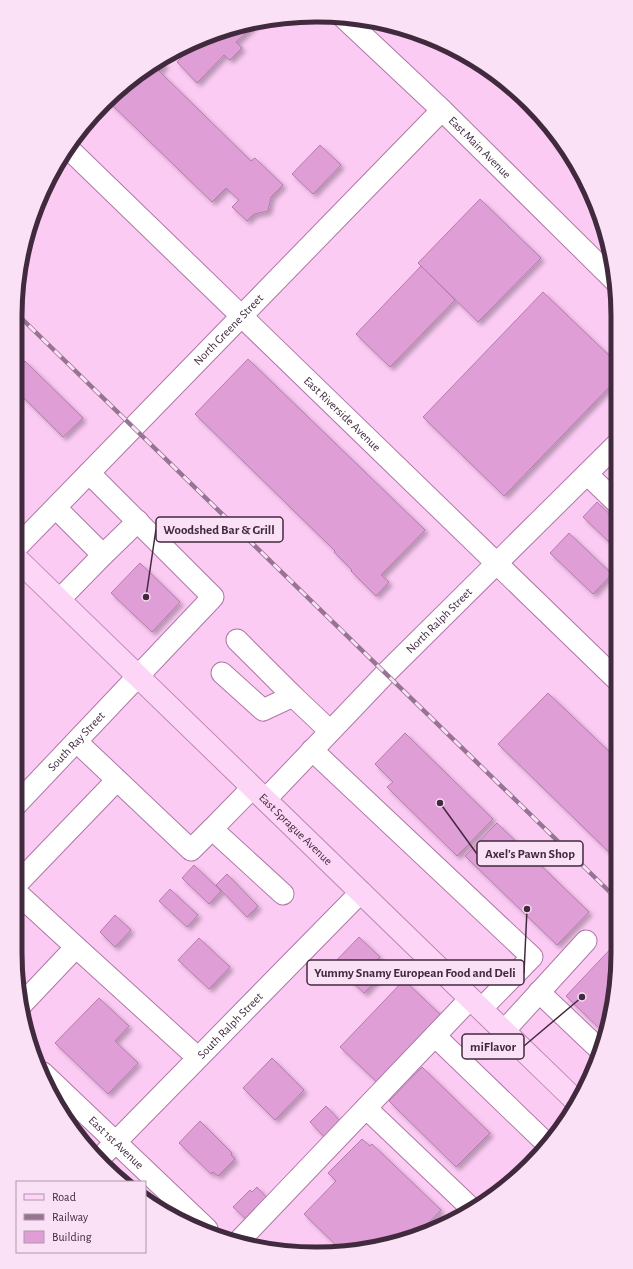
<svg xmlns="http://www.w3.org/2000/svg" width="633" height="1269" font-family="'Alegreya Sans',sans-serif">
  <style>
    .building { fill: #df9ed5; stroke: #b47cac; filter: url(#shadow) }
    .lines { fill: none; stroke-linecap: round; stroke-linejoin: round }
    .minor-casing { stroke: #af77a7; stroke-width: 23 }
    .major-casing { stroke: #bb88b3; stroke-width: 24 }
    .minor { stroke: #fff; stroke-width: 21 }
    .major { stroke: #fdd6f7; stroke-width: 22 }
    .rail-casing { stroke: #977492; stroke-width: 4.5 }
    .rail { stroke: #fae1f6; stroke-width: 3; stroke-dasharray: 9; stroke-linecap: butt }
    .labels { text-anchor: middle; stroke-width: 3; stroke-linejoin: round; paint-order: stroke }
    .street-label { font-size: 12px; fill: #412a3e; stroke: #fae1f6 }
    .rim { fill: none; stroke: #412a3e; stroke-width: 5 }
    .leader { fill: none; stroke: #412a3e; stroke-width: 1.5 }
    .callout-dot { fill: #412a3e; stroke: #fae1f6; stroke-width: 1.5 }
    .callout { fill: #fae1f6; stroke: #412a3e; stroke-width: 1.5 }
    .callout-label { font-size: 13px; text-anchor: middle; font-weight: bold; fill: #412a3e }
  </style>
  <defs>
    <filter id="shadow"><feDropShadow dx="3.5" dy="3.5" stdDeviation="2" flood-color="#0004"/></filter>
  </defs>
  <rect width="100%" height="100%" fill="#fccbf4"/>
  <!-- building -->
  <path class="building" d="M 256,23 L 236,42 L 242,48 L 230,60 L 224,55 L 197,83 L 177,62 L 197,41 L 219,31 Z
    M 160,60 L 165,65 L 159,71 L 251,161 L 255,158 L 283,185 L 271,197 L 268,211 L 254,214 L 247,221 L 232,207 L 239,200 L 226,188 L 212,202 L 108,101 L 122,86 Z
    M 320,145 L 341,165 L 313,194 L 292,174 Z
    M 480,199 L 541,258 L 478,322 L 418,263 Z
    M 421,266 L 455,300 L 390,367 L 356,334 Z
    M 543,292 L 616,362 L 616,380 L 504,496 L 423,417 Z
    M 16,356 L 23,363 L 25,361 L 83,418 L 63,437 L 16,390 Z
    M 248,359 L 425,530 L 381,575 L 389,582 L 376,596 L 351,571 L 352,570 L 334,552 L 335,551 L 195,414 Z
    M 597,502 L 616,520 L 616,537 L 610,543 L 583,517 Z
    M 569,533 L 612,574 L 593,594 L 550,553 Z
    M 140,563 L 180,602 L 152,632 L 111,593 Z
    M 548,693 L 617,759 L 617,860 L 498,744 Z
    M 405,733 L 493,819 L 457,856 L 387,787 L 393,782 L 375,764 Z
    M 497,823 L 589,912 L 557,945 L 465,856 Z
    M 194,865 L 221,891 L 209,904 L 182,878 Z
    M 227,874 L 258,906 L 247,917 L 216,885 Z
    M 170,889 L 198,915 L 187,927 L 159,901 Z
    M 115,915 L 131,930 L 115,947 L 100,932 Z
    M 359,937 L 380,957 L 373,964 L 383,973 L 364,993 L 333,964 Z
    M 199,938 L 230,967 L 209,989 L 178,960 Z
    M 617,942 L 617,972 L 606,1035 L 566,996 Z
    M 404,980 L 445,1019 L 381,1086 L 340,1047 Z
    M 99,998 L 129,1026 L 115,1041 L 138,1063 L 108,1094 L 55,1043 Z
    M 272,1058 L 304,1090 L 275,1120 L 243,1088 Z
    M 422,1067 L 490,1133 L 456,1167 L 389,1101 Z
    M 326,1106 L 343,1124 L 327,1140 L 310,1122 Z
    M 200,1121 L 232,1153 L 231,1155 L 235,1159 L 218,1176 L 213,1172 L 211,1174 L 179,1143 Z
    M 362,1139 L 370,1146 L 372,1144 L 441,1210 L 420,1232 L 356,1251 L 342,1251 L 304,1214 L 336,1181 L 328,1173 Z
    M 257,1187 L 267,1198 L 248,1221 L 233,1207 L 250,1190 L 252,1192 Z"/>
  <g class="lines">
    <!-- minor casing -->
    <g class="minor-casing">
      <g id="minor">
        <path id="s1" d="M 343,17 L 442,110 L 615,281"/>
        <path id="s2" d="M 68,148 L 617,680"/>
        <path d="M 587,474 L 616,502"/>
        <path d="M 56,508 L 103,555 L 138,521"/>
        <path id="s3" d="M 15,549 L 442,110"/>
        <path d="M 59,600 L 103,555"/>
        <path d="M 237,640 L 293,696"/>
        <path d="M 222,673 L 263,710 L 293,696 L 330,731"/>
        <path d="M 77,742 L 191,850 L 212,829"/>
        <path d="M 312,750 L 532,957 L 481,1009"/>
        <path d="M 252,788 L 212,829 L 283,894"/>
        <path id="s4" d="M 265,800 L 386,673 L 616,445"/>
        <path id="s5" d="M 15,806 L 213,597 L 89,473"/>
        <path d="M 15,886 L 117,780"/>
        <path d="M 15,891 L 76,947 L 23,1003"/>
        <path d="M 76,947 L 197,1057"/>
        <path d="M 539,992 L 600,1050"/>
        <path d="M 504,1031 L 586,941"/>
        <path d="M 435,1036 L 546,1143"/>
        <path id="s6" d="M 43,1073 L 207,1229"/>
        <path d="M 366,1108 L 471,1208"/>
        <path id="s7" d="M 99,1159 L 361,892"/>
        <path d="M 239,1241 L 470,999"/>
      </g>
    </g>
    <!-- major casing -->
    <g class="major-casing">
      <g id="major">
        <path id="s8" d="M 15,557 L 576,1101"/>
      </g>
    </g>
    <!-- minor -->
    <use href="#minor" class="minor"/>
    <!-- major -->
    <use href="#major" class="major"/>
    <!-- rail casing -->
    <g class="rail-casing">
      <path id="rail" d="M 16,313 L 617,899"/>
    </g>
    <!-- rail -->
    <use href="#rail" class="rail"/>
  </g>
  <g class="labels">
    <!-- street labels -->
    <g class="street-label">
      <text dy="4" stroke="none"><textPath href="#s1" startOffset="189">East Main Avenue</textPath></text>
      <text dy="4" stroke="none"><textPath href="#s3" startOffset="306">North Greene Street</textPath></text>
      <text dy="4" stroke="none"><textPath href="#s2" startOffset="382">East Riverside Avenue</textPath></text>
      <text dy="4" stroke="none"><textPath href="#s4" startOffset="250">North Ralph Street</textPath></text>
      <text dy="4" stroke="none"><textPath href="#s5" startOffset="89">South Ray Street</textPath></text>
      <text dy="4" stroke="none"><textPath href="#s8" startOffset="391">East Sprague Avenue</textPath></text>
      <text dy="4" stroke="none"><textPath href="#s7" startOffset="187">South Ralph Street</textPath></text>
      <text dy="4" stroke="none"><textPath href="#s6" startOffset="101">East 1st Avenue</textPath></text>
    </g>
  </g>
  <!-- crop -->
  <path d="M0 0H633V1269H0ZM316 22H317A294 294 0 0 1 611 316V953A294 294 0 0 1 317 1247H316A294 294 0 0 1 22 953V316A294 294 0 0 1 316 22Z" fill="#fae1f6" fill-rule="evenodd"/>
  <path class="rim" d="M316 22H317A294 294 0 0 1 611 316V953A294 294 0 0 1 317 1247H316A294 294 0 0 1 22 953V316A294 294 0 0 1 316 22Z"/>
  <!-- callouts -->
  <path class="leader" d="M146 597L156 529M440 803L477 854M527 909L524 973M582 997L524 1046"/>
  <g class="callout-dot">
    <circle cx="146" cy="597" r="4"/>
    <circle cx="440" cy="803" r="4"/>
    <circle cx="527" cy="909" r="4"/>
    <circle cx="582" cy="997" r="4"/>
  </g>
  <g class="callout">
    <rect x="156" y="517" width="127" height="25" rx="4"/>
    <rect x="477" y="841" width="106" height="25" rx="4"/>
    <rect x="307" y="960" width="217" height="25" rx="4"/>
    <rect x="462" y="1034" width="62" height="25" rx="4"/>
  </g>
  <g class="callout-label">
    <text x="219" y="534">Woodshed Bar &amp; Grill</text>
    <text x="530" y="858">Axel's Pawn Shop</text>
    <text x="415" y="977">Yummy Snamy European Food and Deli</text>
    <text x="493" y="1051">miFlavor</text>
  </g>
  <!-- legend -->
  <rect x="16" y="1181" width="130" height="72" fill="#fae1f6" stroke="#b098ac"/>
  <rect x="24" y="1194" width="20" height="6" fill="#fdd6f7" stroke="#b098ac"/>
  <text x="52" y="1201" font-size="12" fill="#412a3e">Road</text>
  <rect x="24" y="1214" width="20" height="6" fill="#977492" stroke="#b098ac"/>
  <text x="52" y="1221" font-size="12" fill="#412a3e">Railway</text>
  <rect x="24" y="1231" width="20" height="12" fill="#df9ed5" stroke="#b098ac"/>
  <text x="52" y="1241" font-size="12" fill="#412a3e">Building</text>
</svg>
